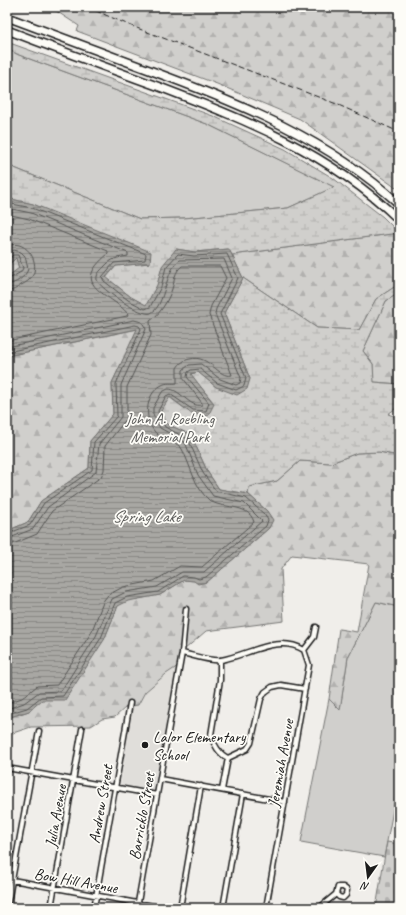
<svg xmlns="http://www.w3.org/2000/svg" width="406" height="915" font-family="Caveat,sans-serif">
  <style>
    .built { fill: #e0deda }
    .green { fill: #d0cfcc; stroke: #767674 }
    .forest { fill: url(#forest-firs); stroke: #767674 }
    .wetland { fill: url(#wetland-marsh); stroke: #767674 }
    .cemetery { fill: url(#cemetery-stones); stroke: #767674 }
    .water { fill: url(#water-rules); stroke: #706f6d }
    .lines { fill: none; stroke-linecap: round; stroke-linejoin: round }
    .shore { stroke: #545452; stroke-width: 1 }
    .street-casing { stroke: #1c1c1c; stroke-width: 7 }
    .highway-casing { stroke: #1c1c1c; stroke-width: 10 }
    .street { stroke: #fdfcf7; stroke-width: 4 }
    .highway { stroke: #fdfcf7; stroke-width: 7 }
    .rail { stroke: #1c1c1c; stroke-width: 1; stroke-dasharray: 6 3; stroke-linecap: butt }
    .poi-dot { fill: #1c1c1c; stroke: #fdfcf7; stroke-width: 1.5 }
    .labels { text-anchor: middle; stroke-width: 3.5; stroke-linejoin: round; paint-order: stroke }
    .park-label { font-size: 16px; fill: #5b5b5a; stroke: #fdfcf7 }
    .poi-label { font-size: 16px; fill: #1c1c1c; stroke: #fdfcf7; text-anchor: start }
    .street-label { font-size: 16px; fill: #1c1c1c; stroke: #fdfcf7 }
    .water-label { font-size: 17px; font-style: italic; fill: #5b5b59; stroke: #fdfcf7 }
  </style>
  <defs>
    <pattern id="forest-firs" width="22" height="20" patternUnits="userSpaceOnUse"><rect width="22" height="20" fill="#d0cfcc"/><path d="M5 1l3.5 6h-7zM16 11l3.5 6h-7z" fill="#b2b1af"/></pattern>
    <pattern id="wetland-marsh" width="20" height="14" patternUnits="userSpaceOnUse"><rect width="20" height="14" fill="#d0cfcc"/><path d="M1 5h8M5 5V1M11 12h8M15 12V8" fill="none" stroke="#b2b1af"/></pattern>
    <pattern id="cemetery-stones" width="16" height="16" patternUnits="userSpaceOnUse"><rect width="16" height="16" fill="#d0cfcc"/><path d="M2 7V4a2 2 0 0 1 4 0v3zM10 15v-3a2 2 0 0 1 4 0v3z" fill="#b2b1af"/></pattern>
    <pattern id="water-rules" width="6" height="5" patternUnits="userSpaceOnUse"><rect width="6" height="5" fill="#a8a7a3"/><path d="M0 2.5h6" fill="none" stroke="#888784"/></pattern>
  </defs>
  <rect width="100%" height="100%" fill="#f0eeea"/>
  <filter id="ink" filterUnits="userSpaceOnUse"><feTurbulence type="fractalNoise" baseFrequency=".025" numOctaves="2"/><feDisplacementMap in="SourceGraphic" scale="8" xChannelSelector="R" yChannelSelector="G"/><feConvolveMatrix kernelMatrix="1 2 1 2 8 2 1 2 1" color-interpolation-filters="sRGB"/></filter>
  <g filter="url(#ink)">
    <!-- built -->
    <path class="built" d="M 178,666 L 155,791 L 153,793 L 120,786 L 133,706 L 138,705 L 145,692 L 166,674 Z"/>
    <!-- green -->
    <path class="green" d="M 7,49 L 19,55 L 207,124 L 335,187 L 288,208 L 184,218 L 140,219 L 7,165 Z
      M 376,602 L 399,607 L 399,779 L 384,857 L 301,842 L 329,699 L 340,709 L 348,657 Z"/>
    <!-- forest -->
    <path class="forest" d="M 50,7 L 399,7 L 399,190 L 300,119 L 217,84 L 77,31 L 79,26 Z
      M 399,233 L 399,284 L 376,299 L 359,330 L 317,328 L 243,278 L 232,255 Z
      M 399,293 L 399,384 L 373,382 L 373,364 L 363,351 L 386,301 Z
      M 138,329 L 112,383 L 113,414 L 90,441 L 89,468 L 41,501 L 28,522 L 7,531 L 7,356 Z
      M 379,452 L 399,456 L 399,607 L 376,602 L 348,657 L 340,710 L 329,699 L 339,629 L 357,632 L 369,564 L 292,555 L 281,569 L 284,621 L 206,631 L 184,650 L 178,666 L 166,674 L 145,692 L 138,705 L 126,707 L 115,717 L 102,719 L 91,726 L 31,727 L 7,735 L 7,718 L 29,711 L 104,640 L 119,602 L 160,595 L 184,580 L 207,582 L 269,528 L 267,511 L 248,494 L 249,487 L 277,481 L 300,461 L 331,463 L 357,453 Z"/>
    <!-- wetland -->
    <path class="wetland" d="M 7,42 L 213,116 L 285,149 L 333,178 L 383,217 L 399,233 L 232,255 L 228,249 L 195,252 L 176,249 L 147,306 L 131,297 L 106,278 L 116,266 L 150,263 L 33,204 L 7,198 L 7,165 L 140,219 L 184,218 L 288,208 L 334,187 L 207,124 L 19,55 L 7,49 Z
      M 16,258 L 19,269 L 7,277 L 7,266 Z
      M 243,278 L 317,328 L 359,330 L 376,299 L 399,284 L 399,293 L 386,301 L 363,351 L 373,364 L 374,382 L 399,384 L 399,406 L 388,414 L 399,418 L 399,456 L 379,452 L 357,453 L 331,463 L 300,461 L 277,481 L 249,487 L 248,494 L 219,489 L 207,471 L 191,435 L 167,424 L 161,410 L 169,397 L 192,414 L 214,403 L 190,374 L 198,372 L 216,387 L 250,379 L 224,313 Z"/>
    <!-- cemetery -->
    <path class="cemetery" d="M 387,842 L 399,844 L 399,908 L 376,908 Z"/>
    <!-- water -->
    <path class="water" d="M 7,198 L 33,204 L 151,252 L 150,263 L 116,266 L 106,277 L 131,297 L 146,305 L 157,285 L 162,266 L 176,249 L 195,252 L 229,249 L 243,278 L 224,313 L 250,379 L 247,389 L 237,395 L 216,387 L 198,372 L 191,374 L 214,404 L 208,416 L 192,414 L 170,397 L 161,411 L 167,424 L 191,435 L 207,471 L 219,489 L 248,494 L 267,511 L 273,520 L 269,528 L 207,582 L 198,584 L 194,581 L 184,580 L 160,595 L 128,601 L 118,606 L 104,640 L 65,700 L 42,700 L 29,711 L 7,718 L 7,531 L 28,522 L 41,501 L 89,468 L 90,441 L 113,414 L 112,383 L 137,329 L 7,356 L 7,277 L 19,268 L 16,258 L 7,266 Z"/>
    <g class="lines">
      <!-- shore -->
      <path class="shore" d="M 7,203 L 32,208 L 146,254 L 145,260 L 114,263 L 102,277 L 104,281 L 128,300 L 145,309 L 150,307 L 161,287 L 166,267 L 178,254 L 194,256 L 227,254 L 238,278 L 220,314 L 246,378 L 244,386 L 236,390 L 217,383 L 200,369 L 191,370 L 188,372 L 187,377 L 209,403 L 206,411 L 193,410 L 170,394 L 166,396 L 158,411 L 165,427 L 188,439 L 203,473 L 216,491 L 246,498 L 264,514 L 268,520 L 266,526 L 206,577 L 199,579 L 194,577 L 183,576 L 158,592 L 127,597 L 115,603 L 101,638 L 63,696 L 41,697 L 27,708 L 7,714
        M 7,208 L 31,213 L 128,253 L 128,256 C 117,258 112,258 104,267 C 100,271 96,274 97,280 C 100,289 142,317 151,313 C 166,305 164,271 180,260 L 224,259 L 232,278 L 216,309 L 215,314 L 241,378 L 240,383 L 236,385 L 220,379 L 201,364 L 189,365 L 183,370 L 183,378 L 202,403 L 202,405 C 189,408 181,389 168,389 L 162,392 L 153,408 L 153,414 L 160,428 L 185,442 L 198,475 L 213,496 L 244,503 L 262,521 L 204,572 L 182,572 L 157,587 L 126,592 L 112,599 L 96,636 L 61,691 L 39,692 L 24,703 L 7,709
        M 7,214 L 29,219 L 108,251 L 108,254 C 68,287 110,292 128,314 L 127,316 L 7,341
        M 7,246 C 24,238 40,259 33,275 C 30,280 26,283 21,285 C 16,289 13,291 7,291
        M 7,254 L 14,250 L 21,252 L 25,256 L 28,269 C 26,277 15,284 7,285
        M 7,261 L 13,255 L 18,255 L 23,268 L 21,272 L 7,280
        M 7,347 L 134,320 L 142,322 L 146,329 L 121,385 L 121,417 L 99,444 L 96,472 L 48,507 L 33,529 L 7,539
        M 7,352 L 135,325 L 139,326 L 141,329 L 116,384 L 117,416 L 94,442 L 92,470 L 44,503 L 30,525 L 7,534
        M 7,545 L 13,544 L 37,534 L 52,511 L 101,477 L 104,470 L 105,446 L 127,418 L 127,387 L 151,335 L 150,321 C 160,314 168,301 172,289 C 175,280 174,272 182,266 L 220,266 L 226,278 L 211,306 L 209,315 L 232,375 C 218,379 210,354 190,359 C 184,360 180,363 177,368 L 177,383 C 172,384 167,382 162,385 C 144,394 143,423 158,435 C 164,441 178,442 182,449 C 191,466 194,487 209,500 C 221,510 248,502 254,522 L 202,567 L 180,566 L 154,581 L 123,587 L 108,595 L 104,600 L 91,633 L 57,685 L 37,686 L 22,698 L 7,703"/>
      <!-- street casing -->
      <g class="street-casing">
        <path id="street" d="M 395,7 L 399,8
          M 304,650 L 314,637 L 316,627
          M 182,653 C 192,655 212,662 221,660 C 249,655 277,634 304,650
          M 220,660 L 220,680 L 211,735 C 213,744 220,755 228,758
          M 228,758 L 247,749 L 251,743 L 261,699 L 265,692 L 272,687 L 281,685 L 305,689
          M 7,768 L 157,795
          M 160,779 L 285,802
          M 222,790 L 228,758
          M 7,879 L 164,908
          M 7,908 L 39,731
          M 51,908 L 82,729
          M 94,908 L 130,703
          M 137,908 L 182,653 L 186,609
          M 180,908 L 201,786
          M 223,908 L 243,794
          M 266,908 L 309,665 L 304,650
          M 319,908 L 336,894 L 338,887 L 343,887 L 347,890 L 346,895 L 343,898 L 339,897 L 336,894"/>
      </g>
      <!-- highway casing -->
      <g class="highway-casing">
        <path id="highway" d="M 7,17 C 55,35 104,53 152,71 C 241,104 328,139 399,204
          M 7,30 C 57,49 107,68 157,86 C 246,120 329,152 399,220"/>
      </g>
      <!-- street -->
      <use href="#street" class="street"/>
      <!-- highway -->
      <use href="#highway" class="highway"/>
      <!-- rail -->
      <path class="rail" d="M 87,7 L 129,25 L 334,103 L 399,132"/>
    </g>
  </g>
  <!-- markers -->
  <circle class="poi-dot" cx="145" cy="745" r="4"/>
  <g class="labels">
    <!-- park labels -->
    <g class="park-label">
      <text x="170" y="424">John A. Roebling<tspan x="170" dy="18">Memorial Park</tspan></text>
    </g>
    <!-- poi labels -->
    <g class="poi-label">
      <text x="153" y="742">Lalor Elementary<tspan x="153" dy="18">School</tspan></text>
    </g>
    <!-- street labels -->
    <g class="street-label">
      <text transform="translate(280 763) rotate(-80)" y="6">Jeremiah Avenue</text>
      <text transform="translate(100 804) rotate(-80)" y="6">Andrew Street</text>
      <text transform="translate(55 816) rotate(-80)" y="6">Julia Avenue</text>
      <text transform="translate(141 816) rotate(-80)" y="6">Barricklo Street</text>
      <text transform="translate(76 880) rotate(10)" y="6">Bow Hill Avenue</text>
    </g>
    <!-- water labels -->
    <g class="water-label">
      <text x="146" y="522">Spring Lake</text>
    </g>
  </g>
  <!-- margin -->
  <rect width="406" height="915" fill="none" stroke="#fdfcf7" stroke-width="24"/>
  <rect x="12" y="12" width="382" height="891" fill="none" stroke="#1c1c1c" stroke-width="1.5" filter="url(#ink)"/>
  <!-- north arrow -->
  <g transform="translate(368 877) rotate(194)" stroke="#fdfcf7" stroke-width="3" paint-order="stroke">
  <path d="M0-3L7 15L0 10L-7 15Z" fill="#1c1c1c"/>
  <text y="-6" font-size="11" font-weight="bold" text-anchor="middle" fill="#1c1c1c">N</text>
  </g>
</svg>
